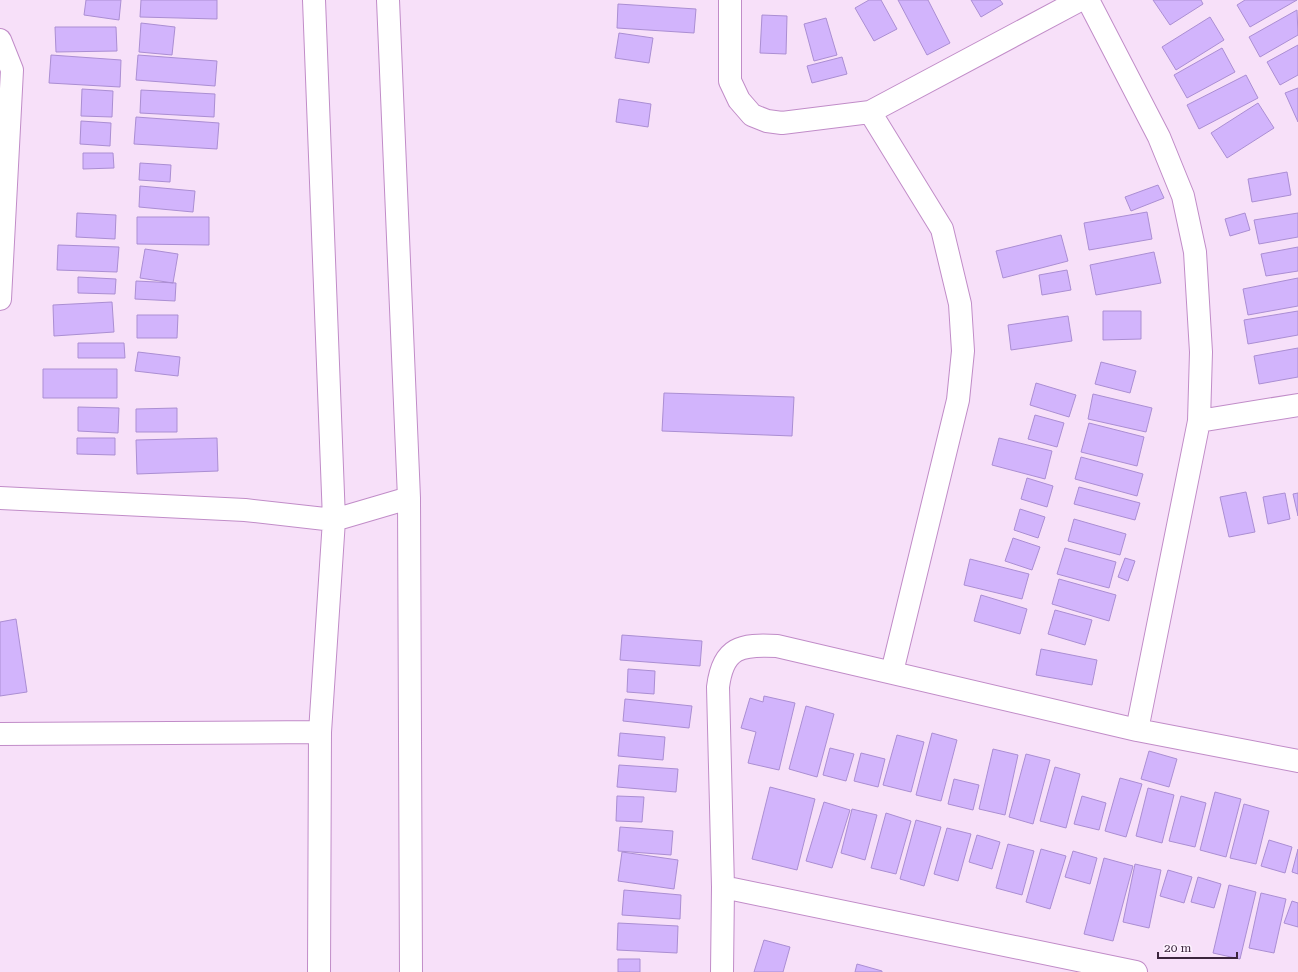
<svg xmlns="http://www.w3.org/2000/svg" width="1298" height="972" font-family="'Roboto Serif',serif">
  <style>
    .building { fill: #d2b4fc; stroke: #ab8ed3 }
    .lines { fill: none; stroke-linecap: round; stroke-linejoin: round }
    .minor-casing { stroke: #c18cc8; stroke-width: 24 }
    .minor { stroke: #fff; stroke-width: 22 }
  </style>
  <rect width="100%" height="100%" fill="#f7e0f9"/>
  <!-- building -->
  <path class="building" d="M 86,0 L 121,0 L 119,20 L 84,15 Z
    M 141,0 L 217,0 L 217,19 L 140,17 Z
    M 869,0 L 881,0 L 897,29 L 874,41 L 855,8 Z
    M 898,0 L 928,0 L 950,43 L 927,55 Z
    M 971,0 L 1000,0 L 1003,4 L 981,17 Z
    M 1153,0 L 1201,0 L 1203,4 L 1170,25 Z
    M 1245,0 L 1297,0 L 1250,27 L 1237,5 Z
    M 618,4 L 696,9 L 694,33 L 617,28 Z
    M 1297,10 L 1298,35 L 1260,57 L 1249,37 Z
    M 762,15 L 787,16 L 786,54 L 760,53 Z
    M 1210,17 L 1224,40 L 1176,70 L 1162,47 Z
    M 826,18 L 837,55 L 814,61 L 804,24 Z
    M 141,23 L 175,27 L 172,55 L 139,52 Z
    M 55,27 L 116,27 L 117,51 L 56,52 Z
    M 619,33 L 653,38 L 649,63 L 615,58 Z
    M 1298,45 L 1298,75 L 1280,85 L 1267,62 Z
    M 1222,48 L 1235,72 L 1187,98 L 1174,75 Z
    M 51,55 L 121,60 L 120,87 L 49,83 Z
    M 138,55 L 217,61 L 215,86 L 136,80 Z
    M 842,57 L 847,74 L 812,83 L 807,66 Z
    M 1246,75 L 1258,98 L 1199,129 L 1187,105 Z
    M 1298,88 L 1298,122 L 1285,93 Z
    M 82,89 L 113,91 L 112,117 L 81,116 Z
    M 141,90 L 215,94 L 214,117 L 140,113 Z
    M 619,99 L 651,104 L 648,127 L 616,122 Z
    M 1258,103 L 1274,128 L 1227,158 L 1211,133 Z
    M 136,117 L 219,123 L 217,149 L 134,144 Z
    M 81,121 L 111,123 L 110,146 L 80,144 Z
    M 83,153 L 113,153 L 114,168 L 83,169 Z
    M 140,163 L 171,165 L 170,182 L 139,180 Z
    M 1287,172 L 1291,195 L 1252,202 L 1248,179 Z
    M 1158,185 L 1164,198 L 1131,211 L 1125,197 Z
    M 140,186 L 195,191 L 193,212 L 139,207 Z
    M 1147,212 L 1152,239 L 1089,250 L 1084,223 Z
    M 77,213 L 116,215 L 115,239 L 76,237 Z
    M 1245,213 L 1250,230 L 1230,236 L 1225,219 Z
    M 1298,213 L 1298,237 L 1259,244 L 1254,220 Z
    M 137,217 L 209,217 L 209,245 L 137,244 Z
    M 1061,235 L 1068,261 L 1003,278 L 996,251 Z
    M 58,245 L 119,247 L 117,272 L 57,270 Z
    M 1298,247 L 1298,271 L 1266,276 L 1261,254 Z
    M 145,249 L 178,254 L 173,283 L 140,278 Z
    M 1154,252 L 1161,283 L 1096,295 L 1090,265 Z
    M 1067,270 L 1071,290 L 1042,295 L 1039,275 Z
    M 78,277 L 116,279 L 115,294 L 78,293 Z
    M 1298,278 L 1298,306 L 1248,315 L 1243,289 Z
    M 136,281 L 176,283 L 175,301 L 135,299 Z
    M 112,302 L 114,332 L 54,336 L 53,305 Z
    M 1103,311 L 1141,311 L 1141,339 L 1103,340 Z
    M 1298,311 L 1298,335 L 1248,344 L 1244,320 Z
    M 137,315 L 178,315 L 177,338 L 137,338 Z
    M 1068,316 L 1072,341 L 1011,350 L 1008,325 Z
    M 78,343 L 124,343 L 125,358 L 78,358 Z
    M 1298,348 L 1298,377 L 1259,384 L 1254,356 Z
    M 138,352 L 180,357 L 178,376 L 135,371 Z
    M 1101,362 L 1136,371 L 1130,393 L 1095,384 Z
    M 43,369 L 117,369 L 117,398 L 43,398 Z
    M 1036,383 L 1076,395 L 1069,417 L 1030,405 Z
    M 664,393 L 794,397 L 792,436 L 662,431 Z
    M 1093,394 L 1152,408 L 1146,432 L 1088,419 Z
    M 78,407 L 119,408 L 118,433 L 78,431 Z
    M 177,408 L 177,432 L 136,432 L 136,409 Z
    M 1035,415 L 1064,423 L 1057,447 L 1028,439 Z
    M 1089,423 L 1144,437 L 1137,466 L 1081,452 Z
    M 77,438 L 115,438 L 115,455 L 77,454 Z
    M 217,438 L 218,471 L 137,474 L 136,440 Z
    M 999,438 L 1052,451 L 1045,479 L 992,465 Z
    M 1081,457 L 1143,474 L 1137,496 L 1075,479 Z
    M 1027,478 L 1053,486 L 1047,507 L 1021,499 Z
    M 1079,487 L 1140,503 L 1135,520 L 1074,504 Z
    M 1246,492 L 1255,532 L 1229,537 L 1220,497 Z
    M 1285,493 L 1290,519 L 1268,524 L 1263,497 Z
    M 1298,493 L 1298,516 L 1293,494 Z
    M 1020,509 L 1045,517 L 1038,538 L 1014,530 Z
    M 1074,519 L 1126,534 L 1120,555 L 1068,541 Z
    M 1013,538 L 1040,547 L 1032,570 L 1005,561 Z
    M 1065,548 L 1116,562 L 1109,588 L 1057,574 Z
    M 1125,558 L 1135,561 L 1128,581 L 1118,577 Z
    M 970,559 L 1029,574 L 1022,599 L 964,585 Z
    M 1059,579 L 1116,595 L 1109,621 L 1052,604 Z
    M 981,595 L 1027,609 L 1020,634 L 974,621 Z
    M 1055,610 L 1092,620 L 1085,645 L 1048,634 Z
    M 16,619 L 27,692 L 0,696 L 0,622 Z
    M 622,635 L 702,641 L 700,666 L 620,660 Z
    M 1041,649 L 1097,660 L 1092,685 L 1036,675 Z
    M 628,669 L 655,671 L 654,694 L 627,692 Z
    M 764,696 L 795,703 L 779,770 L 748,763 L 756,732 L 741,728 L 750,698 L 763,702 Z
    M 625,699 L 692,706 L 689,728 L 623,721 Z
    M 806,706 L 834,714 L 817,777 L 789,769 Z
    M 620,733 L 665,737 L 663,760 L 618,756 Z
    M 932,733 L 957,740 L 941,801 L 916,795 Z
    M 897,735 L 924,742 L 911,792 L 883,785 Z
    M 830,748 L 854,754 L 846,781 L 823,775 Z
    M 993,749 L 1018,755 L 1005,815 L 979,809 Z
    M 1149,751 L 1177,759 L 1169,787 L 1141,779 Z
    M 861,753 L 885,759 L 878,787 L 854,781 Z
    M 1026,754 L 1050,760 L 1033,824 L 1009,817 Z
    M 619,765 L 678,769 L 676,792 L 617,787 Z
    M 1055,767 L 1080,774 L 1066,828 L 1040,821 Z
    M 1120,778 L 1142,784 L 1126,837 L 1105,831 Z
    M 954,779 L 979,785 L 973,810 L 948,804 Z
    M 770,787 L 815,799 L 797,870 L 752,859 Z
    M 1148,788 L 1174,795 L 1162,843 L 1136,836 Z
    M 1215,792 L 1241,799 L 1226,857 L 1200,850 Z
    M 617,796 L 644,797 L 642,822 L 616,821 Z
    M 1082,796 L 1106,803 L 1099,830 L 1074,824 Z
    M 1181,796 L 1206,803 L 1195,847 L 1169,841 Z
    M 824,802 L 850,810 L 832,868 L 806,861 Z
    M 1244,804 L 1269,811 L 1256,864 L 1230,858 Z
    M 852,809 L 877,815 L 865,860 L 841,853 Z
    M 886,813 L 911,821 L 896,874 L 871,868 Z
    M 916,820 L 941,827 L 924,886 L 900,879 Z
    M 620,827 L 673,831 L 671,855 L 618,851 Z
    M 947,828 L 971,834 L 958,881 L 934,874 Z
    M 977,835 L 1000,842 L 992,869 L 969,862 Z
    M 1269,840 L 1292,847 L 1285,873 L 1261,866 Z
    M 1008,844 L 1034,851 L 1022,895 L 996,888 Z
    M 1041,849 L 1066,856 L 1050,909 L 1026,902 Z
    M 1298,849 L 1298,874 L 1292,872 Z
    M 1073,851 L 1097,858 L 1090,884 L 1065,877 Z
    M 622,852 L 678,860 L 674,889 L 618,881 Z
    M 1104,858 L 1133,866 L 1113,941 L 1084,934 Z
    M 1135,864 L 1161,870 L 1149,928 L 1123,922 Z
    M 1168,870 L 1192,877 L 1184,903 L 1160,896 Z
    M 1198,877 L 1221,884 L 1214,908 L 1191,902 Z
    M 1229,885 L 1256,892 L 1240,959 L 1213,953 Z
    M 624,890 L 681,895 L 680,919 L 622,915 Z
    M 1261,893 L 1286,899 L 1274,953 L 1249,948 Z
    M 1292,901 L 1298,903 L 1298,927 L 1284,923 Z
    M 618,923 L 678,926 L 677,953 L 617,950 Z
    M 764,940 L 790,947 L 783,972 L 754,972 Z
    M 618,959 L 640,959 L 640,972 L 618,972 Z
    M 857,964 L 882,971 L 882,972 L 855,972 Z"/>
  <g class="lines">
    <!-- minor casing -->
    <g class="minor-casing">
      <path id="minor" d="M 314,0 L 334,520 L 320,732
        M 388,0 L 409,498 L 411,972
        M 730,0 L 730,81 L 739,100 L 752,115 L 767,121 L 782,123 L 870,112 L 1080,0
        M 1088,0 L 1159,137 L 1183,196 L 1195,252 L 1201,352 L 1199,421 L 1137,730
        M 0,40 L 12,70 L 0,299
        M 870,112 L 942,229 L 960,304 L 963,351 L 958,400 L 892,672
        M 1199,421 L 1298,405
        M 0,498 L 245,510 L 334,520 L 409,498
        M 0,734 L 320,732 L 319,972
        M 723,887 L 1136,972
        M 722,972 L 723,887 L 718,687 C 723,647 741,644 777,646 L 1137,730 L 1298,761"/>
    </g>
    <!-- minor -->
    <use href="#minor" class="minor"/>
  </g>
  <!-- scale -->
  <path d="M1158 952v6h79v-6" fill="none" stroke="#3b253d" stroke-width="2"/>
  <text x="1164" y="952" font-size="12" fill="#3b253d" stroke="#fdf1fe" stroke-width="3" paint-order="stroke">20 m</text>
</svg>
